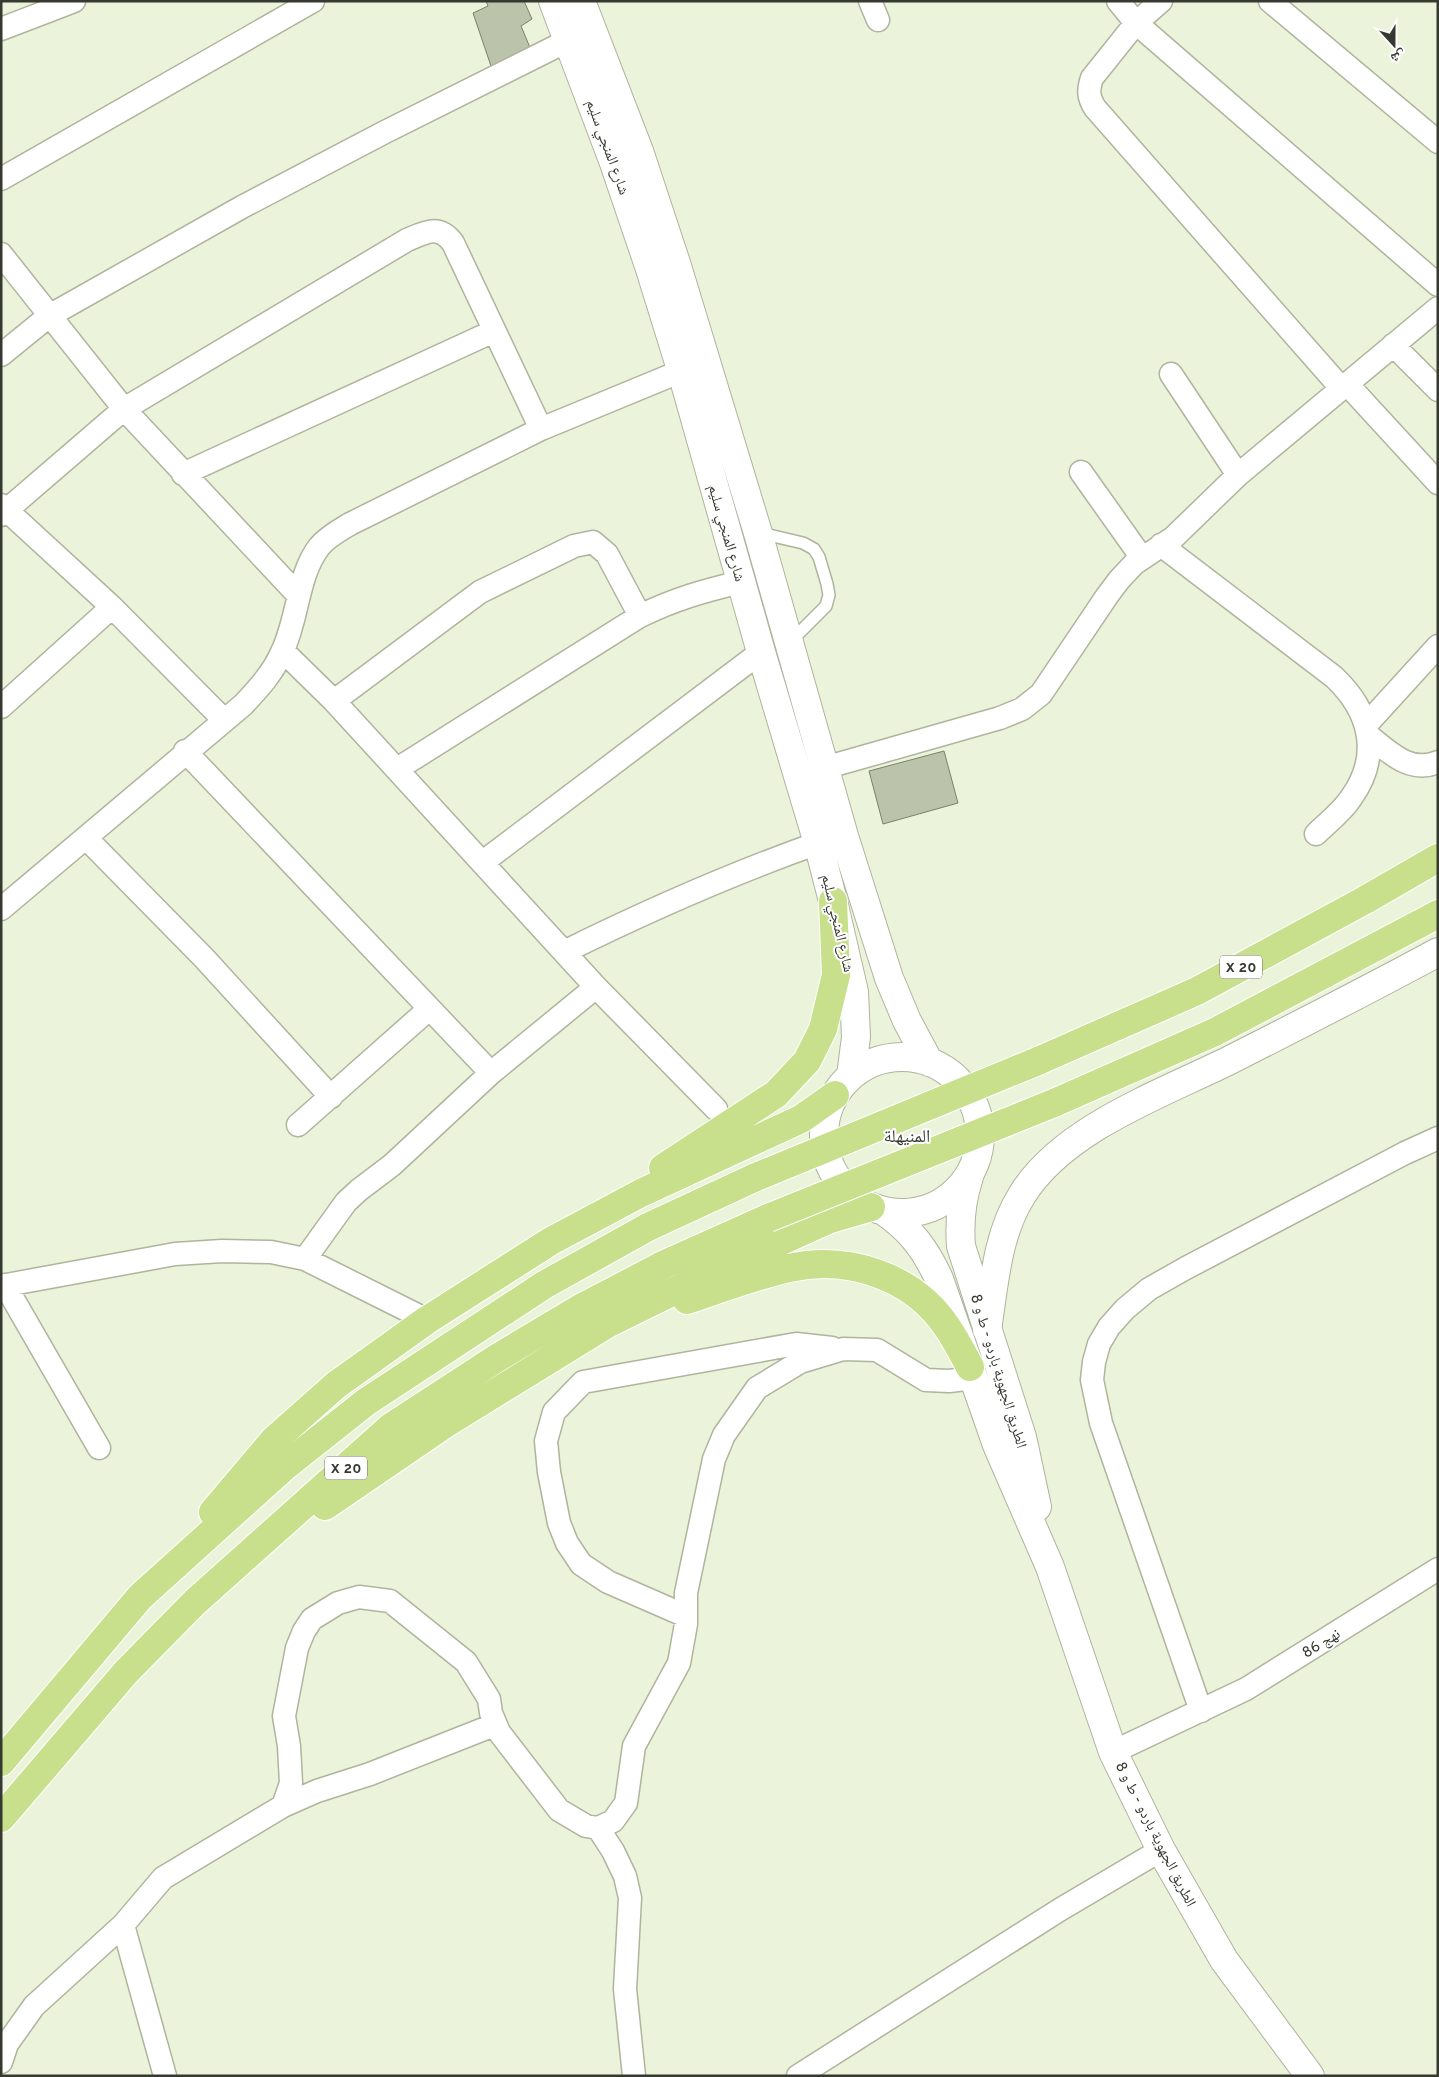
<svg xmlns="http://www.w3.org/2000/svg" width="1439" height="2077" font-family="Overpass,'Noto Naskh Arabic',sans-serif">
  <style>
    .building { fill: #bbc3aa; stroke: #7a816a }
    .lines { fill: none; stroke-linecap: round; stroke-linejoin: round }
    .service-casing { stroke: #adb59d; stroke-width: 14 }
    .minor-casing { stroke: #adb59d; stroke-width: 25 }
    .tertiary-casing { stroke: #adb59d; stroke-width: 30 }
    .secondary-casing { stroke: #adb59d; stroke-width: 30 }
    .trunk-casing { stroke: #fff; stroke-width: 30 }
    .service { stroke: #fff; stroke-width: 11 }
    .minor { stroke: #fff; stroke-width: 22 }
    .tertiary { stroke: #fff; stroke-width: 28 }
    .secondary { stroke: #fff; stroke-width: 28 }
    .trunk { stroke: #c8df8c; stroke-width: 28 }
    .trunk-bridge-casing { stroke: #fff; stroke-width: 30; stroke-linecap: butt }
    .trunk-bridge { stroke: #c8df8c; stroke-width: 28 }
    .labels { text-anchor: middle; stroke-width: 4; stroke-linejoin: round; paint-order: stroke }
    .shield { fill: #fff; stroke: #72746d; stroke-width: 1 }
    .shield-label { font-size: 14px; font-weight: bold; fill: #35392f }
    .street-label { font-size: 15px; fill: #35392f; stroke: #fff }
    .quarter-label { font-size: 18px; fill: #35392f; stroke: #fff }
  </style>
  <rect width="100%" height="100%" fill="#ebf3da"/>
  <!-- building -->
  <path class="building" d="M 486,1 L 524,1 L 532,19 L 521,26 L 531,50 L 492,69 L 473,13 L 488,6 Z
    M 944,751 L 958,803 L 883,824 L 869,771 Z"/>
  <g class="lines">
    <!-- service casing -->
    <g class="service-casing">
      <path id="service" d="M 760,533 L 803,543 L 814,549 L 819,557 L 827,584 L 829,595 L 826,606 L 791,641"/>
    </g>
    <!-- minor casing -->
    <g class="minor-casing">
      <path id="minor" d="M 870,1 L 878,20
        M 1118,1 L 1136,23 L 1438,285
        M 1161,1 L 1136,23 L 1092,78 C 1088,90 1088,97 1095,108 L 1342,389
        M 1270,1 L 1438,142
        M 1,29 L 74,1
        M 1,179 L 313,1
        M 1,254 L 124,409 L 299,596
        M 1393,345 L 1438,390
        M 1,355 L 49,316 L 242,207 L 385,132 L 569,40
        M 1171,374 L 1238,475
        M 1347,384 L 1438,483
        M 1081,472 L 1142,558
        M 183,474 L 494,331
        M 1,505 L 112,607 L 224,720
        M 1,515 L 124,409 L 407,240 C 426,232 439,224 453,243 L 541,429
        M 1161,545 L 1334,677 C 1370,711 1382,755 1351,798 C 1342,812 1327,823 1316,834
        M 283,651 L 334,701 L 596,987 L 716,1109
        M 334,701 L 480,592 L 574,546 L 593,542 L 607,554 L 640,616
        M 1,707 L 112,607
        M 1366,725 L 1438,646
        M 1369,736 C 1389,752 1410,774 1438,762
        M 185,751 L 491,1073
        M 824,768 L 1000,718 L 1022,709 L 1041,694 L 1107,596 L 1119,580 L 1134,564 L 1174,537 L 1238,475 L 1438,308
        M 397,769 L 640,616 C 675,599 703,591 741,582
        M 86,838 L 204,958 L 331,1097
        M 483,862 L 761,652
        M 1,909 L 243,705 C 258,689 273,673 282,652 C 298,620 297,576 319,547 C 327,537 340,530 350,524 L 541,429 L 696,365
        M 564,952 C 647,911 731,874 818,843
        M 298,1125 L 429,1009
        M 305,1259 L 346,1202 L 359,1190 L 392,1165 L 491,1073 L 596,987
        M 5,1285 L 99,1448
        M 1,1286 L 175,1254 L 222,1251 L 271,1252 L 305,1259 L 427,1320
        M 686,1616 L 608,1582 L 581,1564 L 567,1543 L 559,1523 L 549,1472 L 546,1441 L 554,1412 L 583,1382 L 796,1344 L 832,1348
        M 1201,1711 L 1101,1423 L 1092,1380 L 1094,1362 L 1099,1344 L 1109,1327 L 1125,1309 L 1149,1289 L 1186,1268 L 1405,1153 L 1438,1138
        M 1113,1752 L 1246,1689 L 1438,1569
        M 283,1806 L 291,1783 L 289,1746 L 284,1716 L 297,1648 L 304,1631 L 312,1619 L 338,1603 L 359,1597 L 390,1601 L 466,1662 L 489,1699 L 491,1713 L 499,1732 L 559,1810 L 586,1826 L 598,1828 L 613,1851 L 625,1876 L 630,1898 L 625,1989 L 634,2076
        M 598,1828 L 613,1821 L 626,1803 L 634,1746 L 679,1663 L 686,1624 L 686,1593 L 714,1459 L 724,1435 L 757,1388 L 800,1362 L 843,1349 L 877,1350 L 926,1380 L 949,1381 L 974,1378
        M 123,1925 L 165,2076
        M 1,2062 L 7,2044 L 34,2006 L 123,1925 L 163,1878 L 283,1806 L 317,1791 L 370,1774 L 494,1725
        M 798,2076 L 1061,1909 L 1161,1850"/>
    </g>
    <!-- tertiary casing -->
    <g class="tertiary-casing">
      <path id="tertiary" d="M 987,1330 C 994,1285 997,1234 1022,1195 C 1063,1128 1164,1093 1232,1059 C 1301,1024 1370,989 1438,952"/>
    </g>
    <!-- secondary casing -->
    <g class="secondary-casing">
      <path id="secondary" d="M 553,1 L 614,163 L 650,269 L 681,369 L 761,652 L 818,843 L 833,901 L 854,992 L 856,1037 L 851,1076
        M 581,1 L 639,151 L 677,266 L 758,533 L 844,836 L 889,978 L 907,1021 L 929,1062
        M824 1135a78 78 0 1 1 156 0a78 78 0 1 1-156 0Z
        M 969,1177 C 961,1201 959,1221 961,1246 L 1022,1437 L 1037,1507
        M 885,1212 C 911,1230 926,1250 939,1279 L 997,1445 L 1050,1567 L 1113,1752 L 1161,1850 L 1224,1960 L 1310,2076"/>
    </g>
    <!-- trunk casing -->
    <g class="trunk-casing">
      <path id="trunk" d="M 1038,1061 L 1197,991 L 1365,900 L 1438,858
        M 1054,1103 L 1215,1032 L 1438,914
        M 663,1168 L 776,1094 L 807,1061 L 823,1029 L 836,975 L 833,901
        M 687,1300 C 720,1289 754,1276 789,1268 C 848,1255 913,1276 947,1327 C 956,1340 963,1354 970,1367
        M 325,1506 L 448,1422 L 607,1324 L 719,1269 L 830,1219 L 871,1207
        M 213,1512 L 274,1440 L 336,1385 L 427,1320 L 551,1241 L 641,1193 L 801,1119 L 835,1095
        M 1,1762 L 140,1597 L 284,1467 L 366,1402 L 544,1285 L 648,1227 L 756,1177
        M 1,1818 L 126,1672 L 195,1602 L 391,1427 L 497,1358 L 579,1309 L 665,1264 L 768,1218"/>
    </g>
    <!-- service -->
    <use href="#service" class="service"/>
    <!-- minor -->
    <use href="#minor" class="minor"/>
    <!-- tertiary -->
    <use href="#tertiary" class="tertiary"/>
    <!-- secondary -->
    <use href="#secondary" class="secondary"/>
    <!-- trunk -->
    <use href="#trunk" class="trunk"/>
    <!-- trunk-bridge casing -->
    <g class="trunk-bridge-casing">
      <path id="trunk-bridge" d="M 756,1177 L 1038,1061
        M 768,1218 L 1054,1103"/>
    </g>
    <!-- trunk-bridge -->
    <use href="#trunk-bridge" class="trunk-bridge"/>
  </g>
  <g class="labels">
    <!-- shield labels -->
    <g class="shield">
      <rect x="1220" y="955.5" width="42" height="23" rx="4"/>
      <rect x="325" y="1456.5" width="42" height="23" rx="4"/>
    </g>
    <g class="shield-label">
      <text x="1241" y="972">X 20</text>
      <text x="346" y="1473">X 20</text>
    </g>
    <!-- street labels -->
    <g class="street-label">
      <text transform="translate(608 147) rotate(70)" y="5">شارع المنجي سليم</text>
      <text transform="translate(727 533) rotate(74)" y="5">شارع المنجي سليم</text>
      <text transform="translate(838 923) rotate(77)" y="5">شارع المنجي سليم</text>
      <text transform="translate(999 1371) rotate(73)" y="5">الطريق الجهوية باردو - ط و 8</text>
      <text transform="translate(1321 1643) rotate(-32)" y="5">نهج 86</text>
      <text transform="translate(1156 1834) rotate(63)" y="5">الطريق الجهوية باردو - ط و 8</text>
    </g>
    <!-- quarter labels -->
    <g class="quarter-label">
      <text x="907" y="1142">المنيهلة</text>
    </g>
  </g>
  <!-- border -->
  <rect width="1439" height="2077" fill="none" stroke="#35392f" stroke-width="5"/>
  <!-- north arrow -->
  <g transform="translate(1394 45) rotate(159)" stroke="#ffffff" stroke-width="4" paint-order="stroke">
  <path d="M0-4L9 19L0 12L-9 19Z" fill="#35392f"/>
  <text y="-8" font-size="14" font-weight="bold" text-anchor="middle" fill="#35392f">ش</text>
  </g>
</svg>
